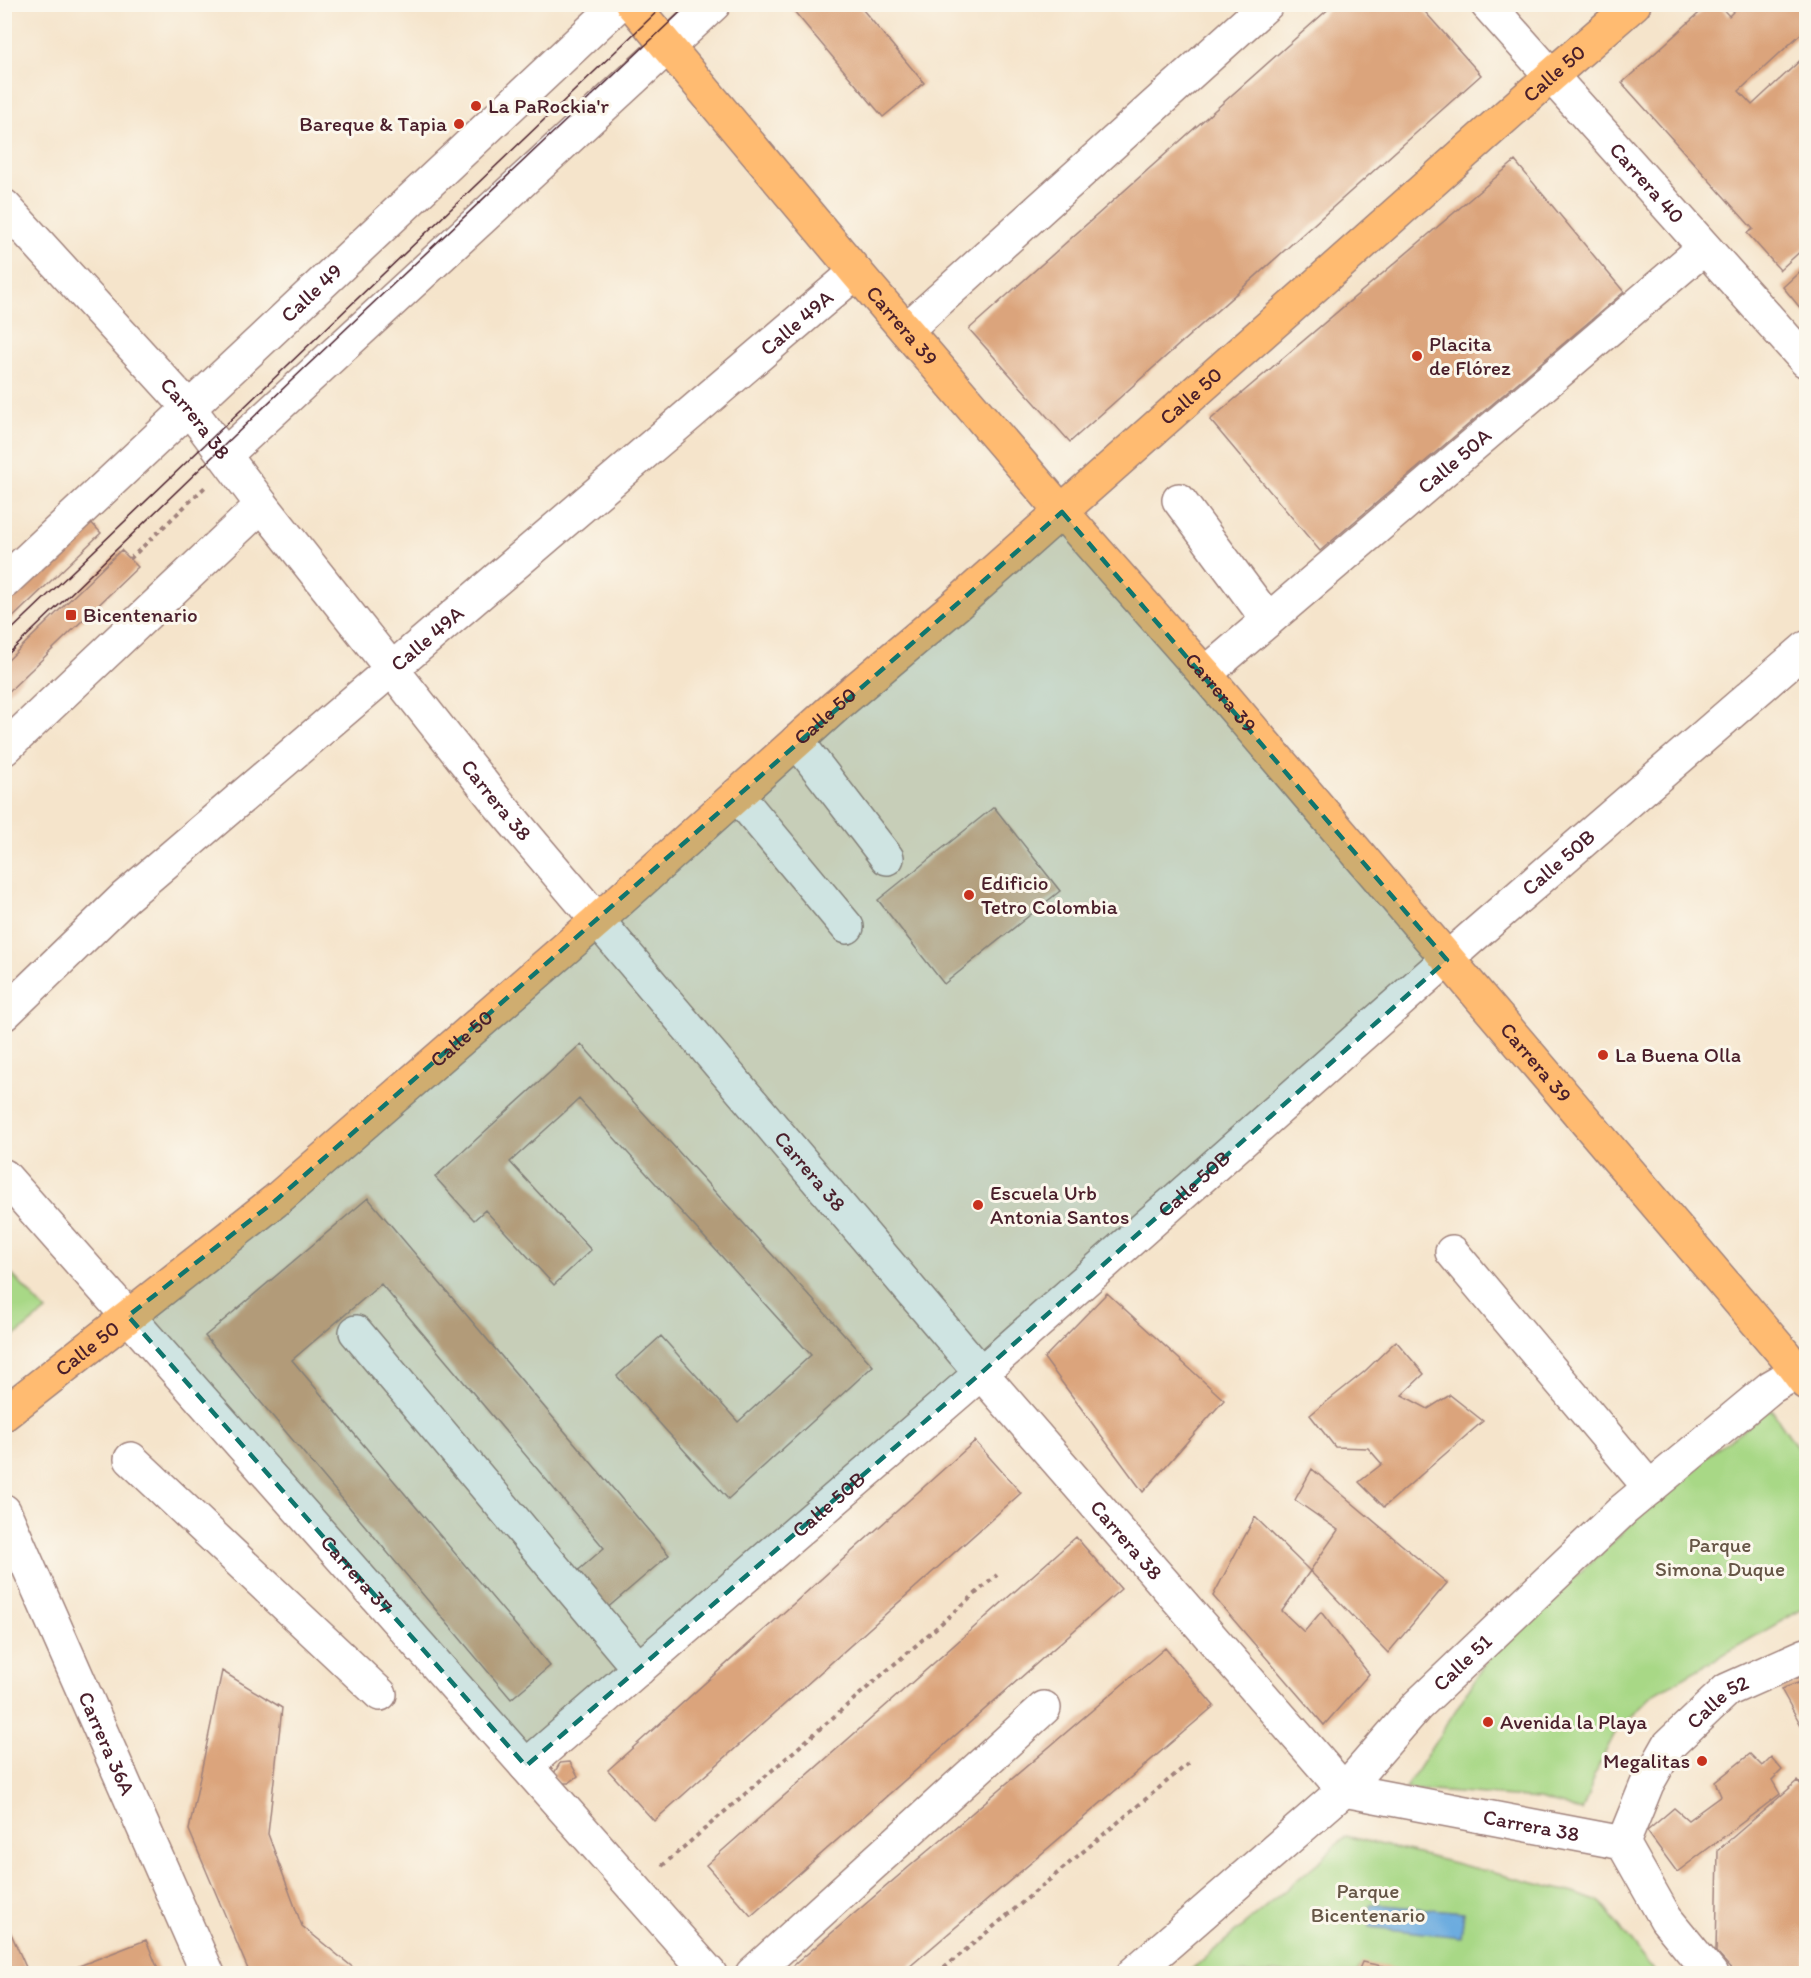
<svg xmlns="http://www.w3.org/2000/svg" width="1811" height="1978" font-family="Itim,sans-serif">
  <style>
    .green { fill: #a8d886; stroke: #797c58; stroke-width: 1.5 }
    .water { fill: #6cacdf; stroke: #5b6685; stroke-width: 1.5 }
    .building { fill: #dba47c }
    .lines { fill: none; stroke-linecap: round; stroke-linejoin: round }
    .minor-casing { stroke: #a0827b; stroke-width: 36 }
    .major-casing { stroke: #a0827b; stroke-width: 36 }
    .path { stroke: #a0827b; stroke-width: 4; stroke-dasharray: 4.5 4.5; stroke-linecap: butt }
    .minor { stroke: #fff; stroke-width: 33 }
    .major { stroke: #ffbb71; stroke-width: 33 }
    .tram { stroke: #4a1f2b; stroke-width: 1.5 }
    .marked { fill: #0f766e; fill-opacity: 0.2; stroke: #0f766e; stroke-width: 4.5; stroke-dasharray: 12 8; stroke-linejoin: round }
    .poi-dot { fill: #c8321e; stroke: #fbf7ec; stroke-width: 2 }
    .labels { text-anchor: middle; stroke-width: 6; stroke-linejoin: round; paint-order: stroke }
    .street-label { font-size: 21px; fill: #4a1f2b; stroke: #fbf7ec }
    .poi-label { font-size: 21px; fill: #4a1f2b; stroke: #fbf7ec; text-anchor: start }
    .park-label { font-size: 21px; fill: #665646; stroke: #fbf7ec }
  </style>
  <rect width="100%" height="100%" fill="#fbf7ec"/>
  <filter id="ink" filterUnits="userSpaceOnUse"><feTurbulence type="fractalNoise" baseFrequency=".0167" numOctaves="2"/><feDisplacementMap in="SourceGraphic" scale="12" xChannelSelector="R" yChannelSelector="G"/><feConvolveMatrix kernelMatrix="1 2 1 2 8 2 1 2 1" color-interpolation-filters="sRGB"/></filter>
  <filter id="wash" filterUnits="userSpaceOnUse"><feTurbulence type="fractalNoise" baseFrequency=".008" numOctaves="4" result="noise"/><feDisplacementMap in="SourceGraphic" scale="24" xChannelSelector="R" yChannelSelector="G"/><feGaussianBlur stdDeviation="1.35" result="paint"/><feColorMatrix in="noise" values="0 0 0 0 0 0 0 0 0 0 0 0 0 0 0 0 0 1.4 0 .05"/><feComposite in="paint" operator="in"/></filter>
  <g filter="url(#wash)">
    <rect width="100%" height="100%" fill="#f5e4cb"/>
    <!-- green -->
    <path class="green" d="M 5,1267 L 46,1311 L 5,1344 Z
      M 1771,1409 L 1806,1460 L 1806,1607 L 1653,1695 L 1615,1733 L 1599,1765 L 1582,1811 L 1539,1799 L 1405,1789 L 1489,1658 L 1692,1467 Z
      M 1346,1836 L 1574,1893 L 1601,1903 L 1656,1973 L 1418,1974 L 1362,1963 L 1357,1973 L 1186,1974 L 1323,1858 Z"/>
    <!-- water -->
    <path class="water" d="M 1371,1904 L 1464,1912 L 1461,1937 L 1369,1927 Z"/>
    <g id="blocks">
      <!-- building -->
      <path class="building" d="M 788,4 L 858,4 L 924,83 L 883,117 Z
        M 1741,4 L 1806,4 L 1806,29 L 1739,91 L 1752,105 L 1806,55 L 1806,246 L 1780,270 L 1747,233 L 1753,229 L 1622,83 L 1708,5 L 1719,5 L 1729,16 Z
        M 1333,5 L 1419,5 L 1481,75 L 1070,442 L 969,329 Z
        M 1515,161 L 1624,292 L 1320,551 L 1210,420 Z
        M 1806,266 L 1806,315 L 1783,287 Z
        M 85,516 L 101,533 L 4,626 L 4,594 Z
        M 121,550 L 138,567 L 4,696 L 4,664 Z
        M 994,807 L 1060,891 L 944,984 L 878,900 Z
        M 581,1044 L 873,1366 L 728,1499 L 617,1376 L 661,1336 L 738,1422 L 811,1355 L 579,1099 L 510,1162 L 591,1250 L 554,1285 L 485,1210 L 474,1220 L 435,1177 Z
        M 368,1198 L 669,1555 L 605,1610 L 574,1574 L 604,1548 L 381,1284 L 292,1360 L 550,1666 L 511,1699 L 205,1336 Z
        M 1107,1293 L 1224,1400 L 1143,1492 L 1044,1358 Z
        M 1396,1341 L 1424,1374 L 1402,1395 L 1428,1409 L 1450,1395 L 1483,1421 L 1384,1507 L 1359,1482 L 1382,1464 L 1368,1448 L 1335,1447 L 1310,1415 L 1364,1372 Z
        M 975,1441 L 1021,1493 L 654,1821 L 608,1770 Z
        M 1312,1469 L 1447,1583 L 1388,1653 L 1310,1571 L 1338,1530 L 1295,1500 Z
        M 1255,1517 L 1310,1571 L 1282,1611 L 1304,1632 L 1321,1612 L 1369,1674 L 1324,1725 L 1213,1596 Z
        M 1076,1537 L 1121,1589 L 751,1916 L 706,1865 Z
        M 1165,1648 L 1214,1706 L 901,1974 L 800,1974 L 793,1966 Z
        M 222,1671 L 282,1708 L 268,1834 L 302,1926 L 361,1974 L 250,1974 L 189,1830 Z
        M 1806,1680 L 1806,1734 L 1781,1689 Z
        M 1750,1754 L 1762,1766 L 1771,1757 L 1782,1770 L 1772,1780 L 1780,1794 L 1677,1872 L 1647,1831 L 1674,1808 L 1688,1820 L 1721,1796 L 1715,1782 Z
        M 570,1762 L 578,1776 L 569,1783 L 560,1783 L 553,1775 L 560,1763 Z
        M 1798,1781 L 1806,1791 L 1806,1974 L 1736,1974 L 1716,1952 L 1718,1850 Z
        M 4,1918 L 29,1974 L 4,1974 Z
        M 146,1940 L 160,1974 L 61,1974 L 61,1973 Z
        M 1362,1962 L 1412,1972 L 1412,1974 L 1357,1974 Z"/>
    </g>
  </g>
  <g filter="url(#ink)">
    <use href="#blocks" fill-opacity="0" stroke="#a0827b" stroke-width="1.5"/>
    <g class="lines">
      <!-- minor casing -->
      <g class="minor-casing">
        <g id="minor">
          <path id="s1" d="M 1487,4 L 1806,361"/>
          <path id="s2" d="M 4,206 L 189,408 L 262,505 L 497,802 L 981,1373 L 1344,1790 L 1623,1843 L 1666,1919 L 1711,1974"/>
          <path d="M 906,330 L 1267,4"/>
          <path d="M 225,455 L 714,4"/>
          <path d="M 1179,500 L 1268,620"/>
          <path id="s3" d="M 4,582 L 619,4"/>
          <path id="s4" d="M 1205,674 L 1704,248"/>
          <path d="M 797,741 L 887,858"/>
          <path d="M 4,749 L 262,505"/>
          <path d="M 737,795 L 847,927"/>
          <path id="s5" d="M 4,1014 L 125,897 L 856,272"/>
          <path id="s6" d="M 4,1176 L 710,1974"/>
          <path d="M 1452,1252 L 1650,1488"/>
          <path d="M 356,1332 L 639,1669"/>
          <path d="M 131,1459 L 380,1694"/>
          <path id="s7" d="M 4,1511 L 208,1974"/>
          <path id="s8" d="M 526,1766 L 981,1373 L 1471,938 L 1806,648"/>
          <path id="s9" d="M 1623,1843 L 1647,1784 L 1669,1745 L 1727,1690 L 1806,1655"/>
          <path d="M 752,1974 L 1044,1708"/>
          <path id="s10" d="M 1133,1974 L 1344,1790 L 1417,1706 L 1623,1510 L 1771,1387 L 1806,1367"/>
        </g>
      </g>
      <!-- major casing -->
      <g class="major-casing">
        <g id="major">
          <path id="s11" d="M 632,4 L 856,272 L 1062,512 L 1205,674 L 1784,1354 L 1806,1383"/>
          <path id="s12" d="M 4,1414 L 275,1201 L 598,920 L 836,706 L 956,605 L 1551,76 L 1634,4"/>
        </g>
      </g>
      <!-- path -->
      <path class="path" d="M 130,559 L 205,487
        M 662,1866 L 997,1575
        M 937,1974 L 1190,1762"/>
      <!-- minor -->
      <use href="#minor" class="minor"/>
      <!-- major -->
      <use href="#major" class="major"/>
      <!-- tram -->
      <path class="tram" d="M 4,637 L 665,4
        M 4,658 L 293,379 L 689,4"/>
    </g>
  </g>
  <!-- marked area -->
  <path class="marked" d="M 1062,512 L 1447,960 L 981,1373 L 526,1766 L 128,1316 L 275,1201 Z"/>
  <!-- markers -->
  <g class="poi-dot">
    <circle cx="476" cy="106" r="6"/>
    <circle cx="459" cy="124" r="6"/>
    <circle cx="1417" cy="356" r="6"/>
    <rect x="65" y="609" width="12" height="12" rx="3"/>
    <circle cx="969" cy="895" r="6"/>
    <circle cx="1603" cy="1055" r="6"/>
    <circle cx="978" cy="1205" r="6"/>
    <circle cx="1488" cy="1722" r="6"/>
    <circle cx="1702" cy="1761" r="6"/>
  </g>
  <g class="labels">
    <!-- street labels -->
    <g class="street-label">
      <text dy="7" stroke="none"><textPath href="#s12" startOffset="2050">Calle 50</textPath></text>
      <text dy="7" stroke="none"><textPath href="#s1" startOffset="240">Carrera 40</textPath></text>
      <text dy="7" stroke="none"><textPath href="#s3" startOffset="422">Calle 49</textPath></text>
      <text dy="7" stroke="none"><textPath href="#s5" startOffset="1052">Calle 49A</textPath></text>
      <text dy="7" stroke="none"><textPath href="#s11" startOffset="420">Carrera 39</textPath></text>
      <text dy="7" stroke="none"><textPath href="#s12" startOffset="1564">Calle 50</textPath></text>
      <text dy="7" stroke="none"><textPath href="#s2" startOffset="286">Carrera 38</textPath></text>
      <text dy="7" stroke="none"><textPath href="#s4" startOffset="328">Calle 50A</textPath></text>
      <text dy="7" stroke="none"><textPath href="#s5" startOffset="566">Calle 49A</textPath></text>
      <text dy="7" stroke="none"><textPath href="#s11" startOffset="906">Carrera 39</textPath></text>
      <text dy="7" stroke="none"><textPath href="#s12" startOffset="1078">Calle 50</textPath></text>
      <text dy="7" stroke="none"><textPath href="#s2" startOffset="772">Carrera 38</textPath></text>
      <text dy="7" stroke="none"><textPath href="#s8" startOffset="1372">Calle 50B</textPath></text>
      <text dy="7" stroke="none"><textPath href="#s12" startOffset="592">Calle 50</textPath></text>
      <text dy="7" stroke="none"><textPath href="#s11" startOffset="1392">Carrera 39</textPath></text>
      <text dy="7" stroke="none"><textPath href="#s2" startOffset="1258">Carrera 38</textPath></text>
      <text dy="7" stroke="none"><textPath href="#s8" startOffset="886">Calle 50B</textPath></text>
      <text dy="7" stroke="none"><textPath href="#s12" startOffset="106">Calle 50</textPath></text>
      <text dy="7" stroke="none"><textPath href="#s8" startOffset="400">Calle 50B</textPath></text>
      <text dy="7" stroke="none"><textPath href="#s2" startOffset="1744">Carrera 38</textPath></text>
      <text dy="7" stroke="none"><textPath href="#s6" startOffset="532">Carrera 37</textPath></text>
      <text dy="7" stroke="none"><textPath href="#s10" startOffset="454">Calle 51</textPath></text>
      <text dy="7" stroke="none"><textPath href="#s9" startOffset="174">Calle 52</textPath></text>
      <text dy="7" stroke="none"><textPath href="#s7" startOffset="254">Carrera 36A</textPath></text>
      <text dy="7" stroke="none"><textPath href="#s2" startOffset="2266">Carrera 38</textPath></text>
    </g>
    <!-- poi labels -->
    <g class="poi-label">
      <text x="488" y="113">La PaRockia'r</text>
      <text x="447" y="131" text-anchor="end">Bareque &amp; Tapia</text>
      <text x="1429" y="351">Placita<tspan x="1429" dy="24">de Flórez</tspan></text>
      <text x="83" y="622">Bicentenario</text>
      <text x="981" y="890">Edificio<tspan x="981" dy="24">Tetro Colombia</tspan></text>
      <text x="1615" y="1062">La Buena Olla</text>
      <text x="990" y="1200">Escuela Urb<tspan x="990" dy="24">Antonia Santos</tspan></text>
      <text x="1500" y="1729">Avenida la Playa</text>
      <text x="1690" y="1768" text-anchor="end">Megalitas</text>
    </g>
    <!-- park labels -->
    <g class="park-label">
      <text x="1720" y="1552">Parque<tspan x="1720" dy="24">Simona Duque</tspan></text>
      <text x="1368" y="1898">Parque<tspan x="1368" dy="24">Bicentenario</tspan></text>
    </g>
  </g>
  <!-- margin -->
  <rect width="1811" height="1978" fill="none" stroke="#fbf7ec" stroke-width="24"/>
</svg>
